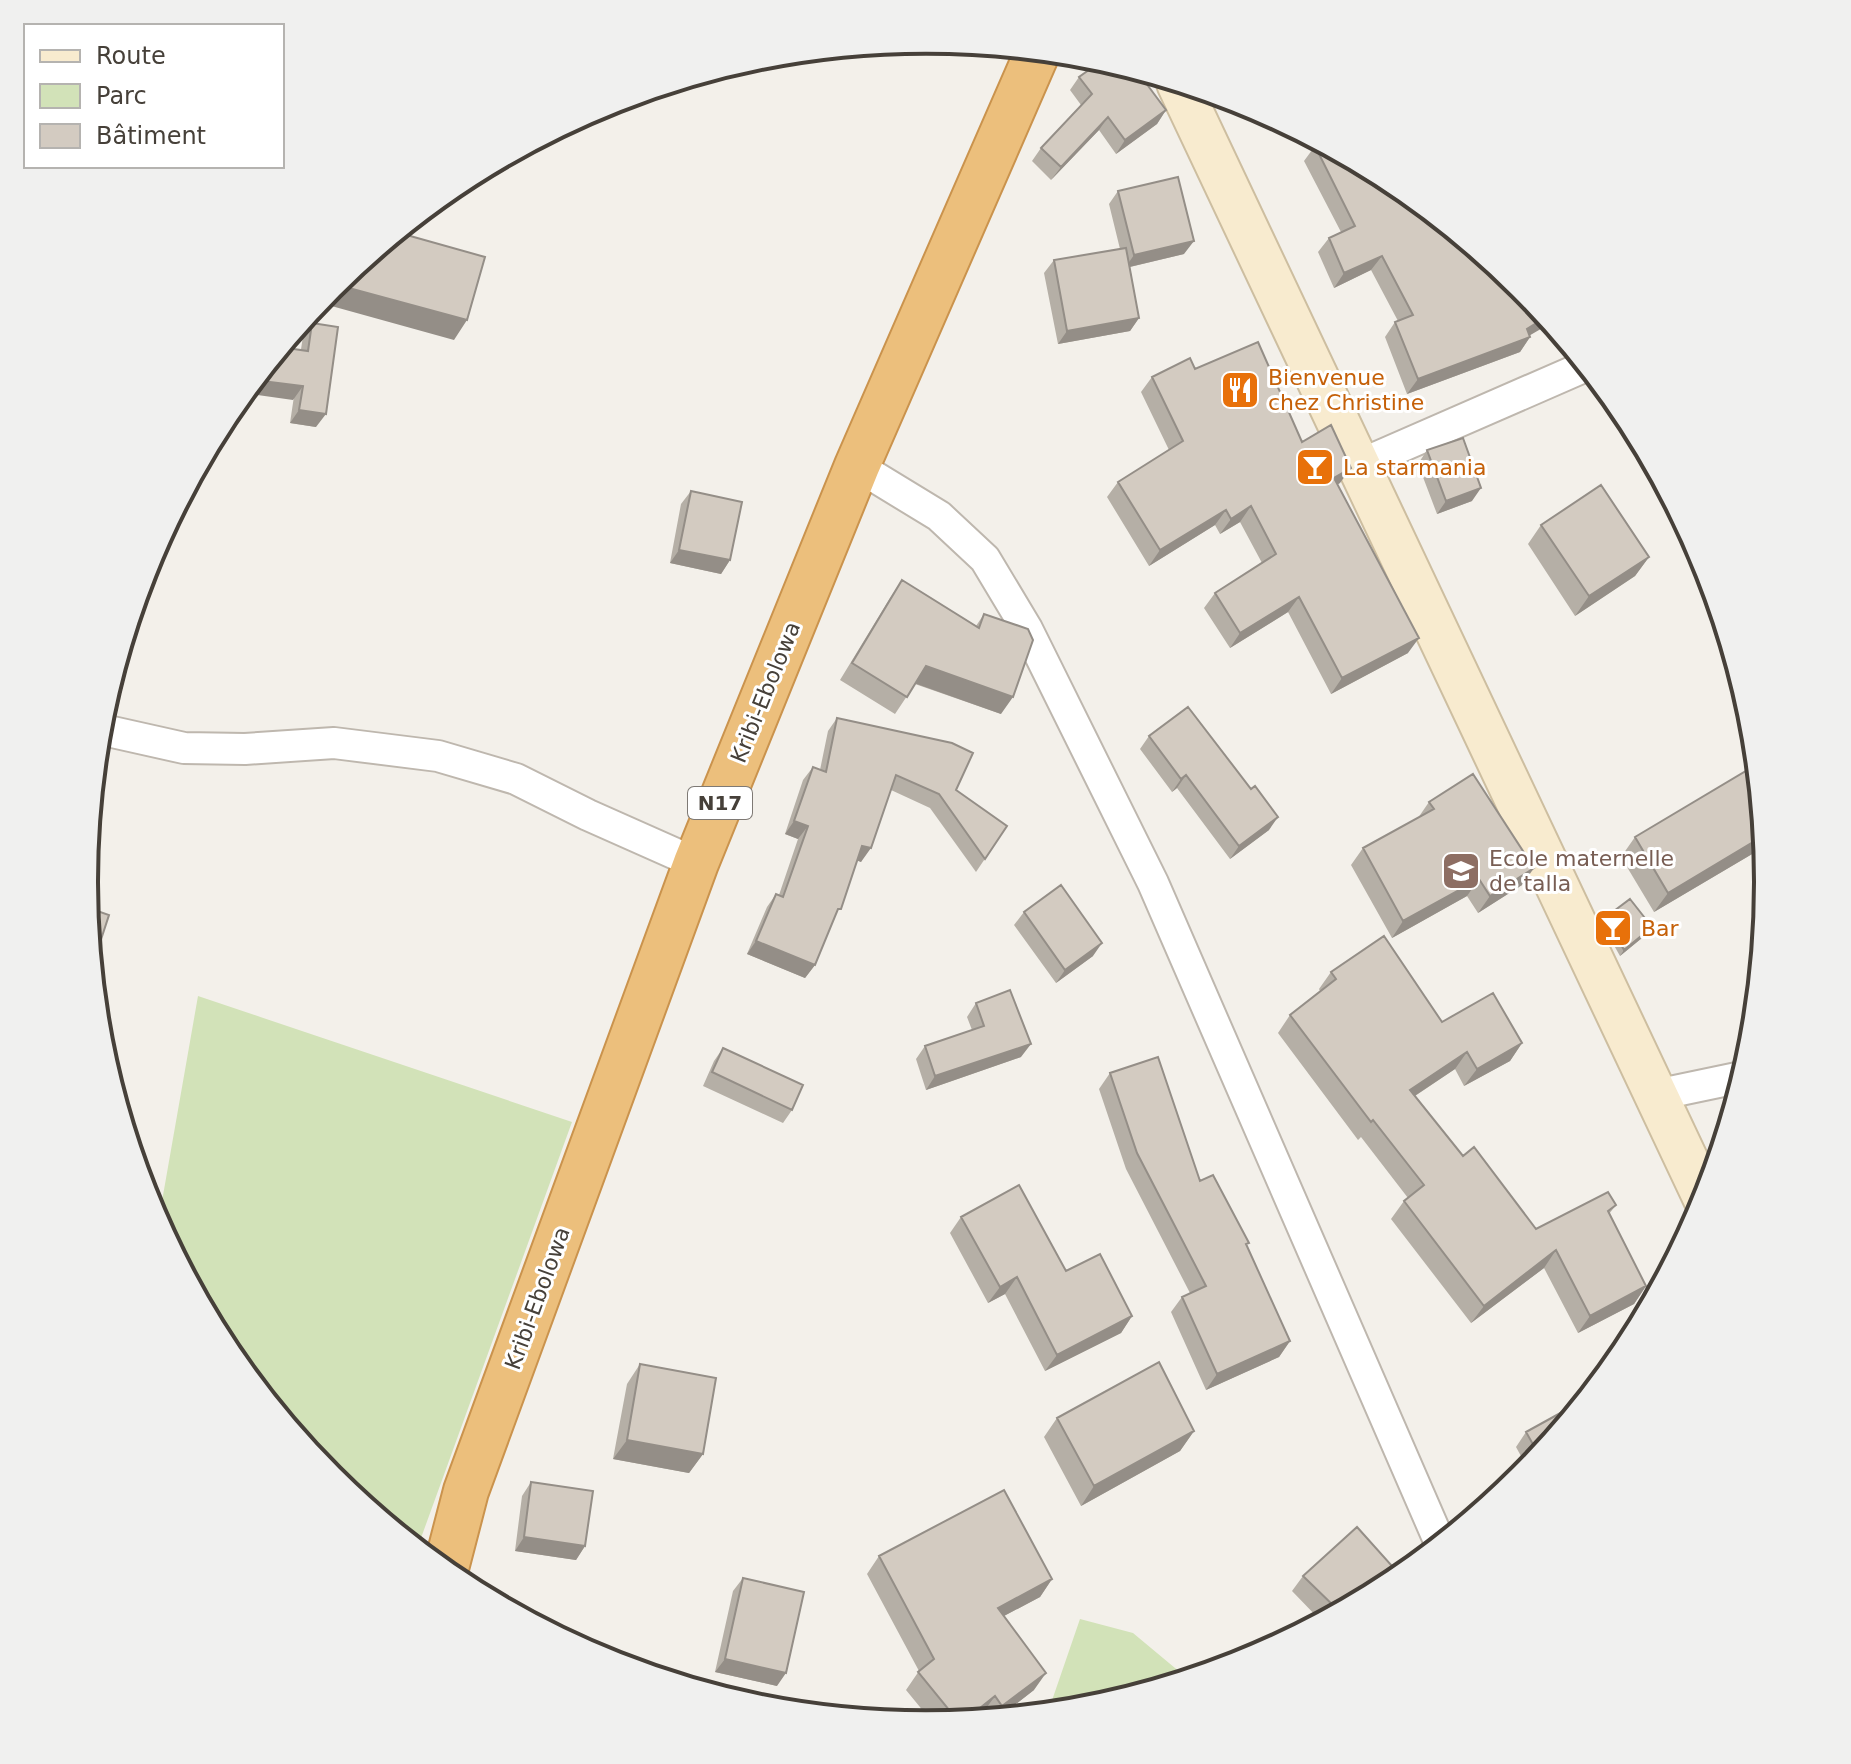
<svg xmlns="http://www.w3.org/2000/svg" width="1851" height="1764" font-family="'DejaVu Sans',sans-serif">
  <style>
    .green { fill: #d2e2b8 }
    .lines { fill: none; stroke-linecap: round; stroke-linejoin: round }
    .street-casing { stroke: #beb7ae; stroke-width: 34 }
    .secondary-casing { stroke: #cdbea0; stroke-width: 46 }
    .highway-casing { stroke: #ca934d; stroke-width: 48 }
    .street { stroke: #fff; stroke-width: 30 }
    .secondary { stroke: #f8ebcf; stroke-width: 42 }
    .highway { stroke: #ecbf7c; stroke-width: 44 }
    .wall { fill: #b5afa6 }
    .shaded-wall { fill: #948e87 }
    .building { fill: #d3cbc1; stroke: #948e87; stroke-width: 2 }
    .labels { text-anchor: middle; stroke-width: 6; stroke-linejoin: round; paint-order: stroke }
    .shield { fill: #fff; stroke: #7e7974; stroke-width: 2 }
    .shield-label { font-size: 20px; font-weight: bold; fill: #464039 }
    .food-label { font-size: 22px; fill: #c56008; stroke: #fff; text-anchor: start }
    .street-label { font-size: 22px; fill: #464039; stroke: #fff }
    .education-label { font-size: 22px; fill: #785e54; stroke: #fff; text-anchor: start }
    .rim { fill: none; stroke: #464039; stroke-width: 4 }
  </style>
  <rect width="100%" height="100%" fill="#f3f0ea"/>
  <!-- green -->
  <path class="green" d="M 198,996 L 572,1122 L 417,1549 L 330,1477 L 225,1349 L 158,1224 Z
    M 1080,1619 L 1133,1633 L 1187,1678 L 1089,1708 L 1048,1712 Z"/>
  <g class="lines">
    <!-- street casing -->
    <g class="street-casing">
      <path id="street" d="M 1359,465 L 1586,366
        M 857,466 L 939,516 L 985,559 L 1027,629 L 1153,883 L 1440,1543
        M 99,729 L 184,748 L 245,749 L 334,743 L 438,756 L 516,779 L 588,815 L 696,863
        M 1656,1095 L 1742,1077"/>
    </g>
    <!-- secondary casing -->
    <g class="secondary-casing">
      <path id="secondary" d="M 1178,83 L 1705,1199"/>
    </g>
    <!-- highway casing -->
    <g class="highway-casing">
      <path id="highway" d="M 445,1572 L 466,1491 L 696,863 L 857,466 L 1038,51"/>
    </g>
    <!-- street -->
    <use href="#street" class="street"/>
    <!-- secondary -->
    <use href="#secondary" class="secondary"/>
    <!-- highway -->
    <use href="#highway" class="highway"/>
  </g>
  <!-- wall -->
  <path class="wall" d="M 1079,77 L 1166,110 L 1157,124 L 1116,154 L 1099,130 L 1051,180 L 1032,161 L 1041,148 L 1081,105 L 1070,90 Z
    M 1315,146 L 1419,213 L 1529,336 L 1530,337 L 1520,352 L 1407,394 L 1385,337 L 1395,322 L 1398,321 L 1371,270 L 1334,288 L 1318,252 L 1329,238 L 1341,232 L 1304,161 Z
    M 1118,191 L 1184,254 L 1130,267 L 1139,318 L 1130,331 L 1058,344 L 1044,273 L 1054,260 L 1120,249 L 1109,204 Z
    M 312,323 L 316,427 L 290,423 L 303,336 Z
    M 1195,369 L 1302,442 L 1340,483 L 1337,484 L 1408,653 L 1331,694 L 1288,612 L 1230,648 L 1204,608 L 1215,593 L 1262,563 L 1240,522 L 1220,534 L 1215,525 L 1149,566 L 1107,497 L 1118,482 L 1169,450 L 1141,392 L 1152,377 Z
    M 1427,450 L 1472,501 L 1437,514 L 1418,464 Z
    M 691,491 L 730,560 L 721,574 L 670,563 L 681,504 Z
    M 1541,525 L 1649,557 L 1635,576 L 1575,616 L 1528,544 Z
    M 902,580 L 976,626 L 984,614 L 1001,714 L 915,684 L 895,714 L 840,680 L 890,598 Z
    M 837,718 L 956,790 L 1007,826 L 976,872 L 930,808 L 891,790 L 861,862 L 857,860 L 815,965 L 805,978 L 747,954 L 767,907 L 776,894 L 779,895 L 798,839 L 785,834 L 803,780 L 813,767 L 820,770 L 828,731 Z
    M 1149,736 L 1251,789 L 1269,830 L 1230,859 L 1177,788 L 1172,792 L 1140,749 Z
    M 1756,765 L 1764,847 L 1654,912 L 1621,857 L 1635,837 Z
    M 1429,802 L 1522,885 L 1478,913 L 1467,896 L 1392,938 L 1351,865 L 1363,848 L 1418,818 Z
    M 1024,912 L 1093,956 L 1056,983 L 1014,925 Z
    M 1606,917 L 1652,927 L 1648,933 L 1620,956 L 1602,924 Z
    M 1331,972 L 1442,1022 L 1522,1043 L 1510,1061 L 1464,1086 L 1455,1069 L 1415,1096 L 1463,1156 L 1536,1229 L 1616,1205 L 1609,1214 L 1646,1286 L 1634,1304 L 1578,1333 L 1544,1268 L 1471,1323 L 1391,1219 L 1404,1201 L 1408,1198 L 1361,1137 L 1358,1140 L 1278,1033 L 1290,1015 L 1320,991 L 1319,989 Z
    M 976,1003 L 1021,1057 L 926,1090 L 916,1059 L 925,1046 L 972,1030 L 967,1017 Z
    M 723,1048 L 792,1110 L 783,1123 L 703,1086 L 714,1061 Z
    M 1110,1073 L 1200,1181 L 1247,1246 L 1290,1341 L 1279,1357 L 1206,1390 L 1171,1312 L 1182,1297 L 1190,1293 L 1126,1169 L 1099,1089 Z
    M 961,1217 L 1066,1271 L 1132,1316 L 1121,1333 L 1045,1371 L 1005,1294 L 988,1303 L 950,1233 Z
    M 640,1364 L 703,1454 L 689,1473 L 613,1459 L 627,1384 Z
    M 1584,1400 L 1528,1469 L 1516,1447 L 1526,1432 Z
    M 1057,1418 L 1194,1431 L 1180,1451 L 1081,1506 L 1044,1437 Z
    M 531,1482 L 585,1546 L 576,1560 L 515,1551 L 522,1496 Z
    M 879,1556 L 1052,1579 L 1040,1597 L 1004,1616 L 1034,1690 L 999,1717 L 986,1718 L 982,1714 L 975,1719 L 933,1723 L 906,1690 L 919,1671 L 867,1574 Z
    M 1303,1576 L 1393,1582 L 1321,1621 L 1292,1591 Z
    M 743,1578 L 777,1686 L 715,1672 L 733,1591 Z"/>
  <!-- shaded-wall -->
  <path class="shaded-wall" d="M 1166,110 L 1157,124 L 1116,154 L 1125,140 Z
    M 1108,117 L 1099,130 L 1051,180 L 1061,167 Z
    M 1194,241 L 1184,254 L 1125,268 L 1134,255 Z
    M 1382,256 L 1371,270 L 1334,288 L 1344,273 Z
    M 334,284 L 467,320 L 454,340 L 317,302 Z
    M 1546,317 L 1551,323 L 1522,340 L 1530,337 L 1520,352 L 1407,394 L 1418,379 L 1527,329 Z
    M 1139,318 L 1130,331 L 1058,344 L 1067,331 Z
    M 254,380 L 303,386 L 293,400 L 243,393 Z
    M 299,410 L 326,414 L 316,427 L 290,423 Z
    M 1351,468 L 1340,483 L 1323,493 L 1334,478 Z
    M 1481,488 L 1472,501 L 1437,514 L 1446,501 Z
    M 1251,506 L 1240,522 L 1220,534 L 1231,519 Z
    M 1226,510 L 1215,525 L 1149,566 L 1160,550 Z
    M 174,511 L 181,512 L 163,538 L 160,537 Z
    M 679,550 L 730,560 L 721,574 L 670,563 Z
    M 1649,557 L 1635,576 L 1575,616 L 1589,596 Z
    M 1299,597 L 1288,612 L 1230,648 L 1240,633 Z
    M 125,634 L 132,636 L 119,653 Z
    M 1419,638 L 1408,653 L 1331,694 L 1342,678 Z
    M 926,666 L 1013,697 L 1001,714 L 914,683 Z
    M 1186,775 L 1177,788 L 1172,792 L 1181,779 Z
    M 1278,817 L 1269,830 L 1230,859 L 1239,846 Z
    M 794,821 L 808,826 L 798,839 L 785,834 Z
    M 1763,836 L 1764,847 L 1654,912 L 1668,893 Z
    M 862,846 L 871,848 L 861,862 L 853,859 Z
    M 1534,868 L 1522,885 L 1478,913 L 1490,896 Z
    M 1479,879 L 1467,896 L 1392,938 L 1403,921 Z
    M 1652,927 L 1648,933 L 1620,956 L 1624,950 Z
    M 756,941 L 815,965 L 805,978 L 747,954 Z
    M 1102,943 L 1093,956 L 1056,983 L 1065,970 Z
    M 1522,1043 L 1510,1061 L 1464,1086 L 1477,1069 Z
    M 1031,1044 L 1021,1057 L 926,1090 L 935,1076 Z
    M 1467,1052 L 1455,1069 L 1398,1107 L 1410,1090 Z
    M 1556,1250 L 1544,1268 L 1471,1323 L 1484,1306 Z
    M 1017,1277 L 1005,1294 L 988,1303 L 1000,1287 Z
    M 1646,1286 L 1634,1304 L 1578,1333 L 1590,1316 Z
    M 1132,1316 L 1121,1333 L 1045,1371 L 1057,1355 Z
    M 1290,1341 L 1279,1357 L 1206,1390 L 1217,1374 Z
    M 1194,1431 L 1180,1451 L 1081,1506 L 1094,1486 Z
    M 627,1440 L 703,1454 L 689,1473 L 613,1459 Z
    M 524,1537 L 585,1546 L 576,1560 L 515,1551 Z
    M 1052,1579 L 1040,1597 L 985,1626 L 998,1608 Z
    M 725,1659 L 786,1673 L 777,1686 L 715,1672 Z
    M 1046,1673 L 1034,1690 L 999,1717 L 994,1717 L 1002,1706 Z
    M 995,1696 L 982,1714 L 975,1719 L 965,1720 Z"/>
  <!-- building -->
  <path class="building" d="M 1103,60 L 1137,71 L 1166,110 L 1125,140 L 1108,117 L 1061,167 L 1041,148 L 1092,94 L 1079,77 Z
    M 1321,143 L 1394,182 L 1411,197 L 1419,213 L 1426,209 L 1521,287 L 1546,317 L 1527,329 L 1530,337 L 1418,379 L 1395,322 L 1413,315 L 1382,256 L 1344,273 L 1329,238 L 1355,226 L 1315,146 Z
    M 1178,177 L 1194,241 L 1134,255 L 1118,191 Z
    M 396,232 L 485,257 L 467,320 L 334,284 Z
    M 1126,248 L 1139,318 L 1067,331 L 1054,260 Z
    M 312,323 L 338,327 L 326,414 L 299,410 L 303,386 L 254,380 L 280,347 L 308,351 Z
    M 1258,342 L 1302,442 L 1331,425 L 1351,468 L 1334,478 L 1419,638 L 1342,678 L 1299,597 L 1240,633 L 1215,593 L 1276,554 L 1251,506 L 1231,519 L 1226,510 L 1160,550 L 1118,482 L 1183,441 L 1152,377 L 1190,358 L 1195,369 Z
    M 1463,438 L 1481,488 L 1446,501 L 1427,450 Z
    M 1601,485 L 1649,557 L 1589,596 L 1541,525 Z
    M 186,489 L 181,512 L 174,511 Z
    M 691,491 L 742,502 L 730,560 L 679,550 Z
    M 142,579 L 148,581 L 132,636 L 125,634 Z
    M 902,580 L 979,628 L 984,614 L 1028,629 L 1033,640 L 1013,697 L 926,666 L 907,697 L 852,663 Z
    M 1188,707 L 1251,789 L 1255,786 L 1278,817 L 1239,846 L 1186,775 L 1181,779 L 1149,736 Z
    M 837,718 L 952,743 L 973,753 L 956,790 L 1007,826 L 985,859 L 939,794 L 896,775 L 871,848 L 862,846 L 841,909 L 838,909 L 815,965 L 756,941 L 776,894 L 783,897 L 808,826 L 794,821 L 813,767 L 826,772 Z
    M 1756,765 L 1763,836 L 1668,893 L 1635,837 Z
    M 1473,774 L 1534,868 L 1490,896 L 1479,879 L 1403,921 L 1363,848 L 1434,809 L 1429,802 Z
    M 1061,885 L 1102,943 L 1065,970 L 1024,912 Z
    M 1630,899 L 1652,927 L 1624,950 L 1606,917 Z
    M 86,907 L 109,915 L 92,967 Z
    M 1384,936 L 1442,1022 L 1493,993 L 1522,1043 L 1477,1069 L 1467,1052 L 1410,1090 L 1463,1156 L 1474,1147 L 1536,1229 L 1608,1192 L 1616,1205 L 1608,1211 L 1646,1286 L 1590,1316 L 1556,1250 L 1484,1306 L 1404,1201 L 1424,1185 L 1373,1120 L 1371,1122 L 1290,1015 L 1336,979 L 1331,972 Z
    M 1010,990 L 1031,1044 L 935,1076 L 925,1046 L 984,1026 L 976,1003 Z
    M 723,1048 L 803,1085 L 792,1110 L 712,1072 Z
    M 1158,1057 L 1200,1181 L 1213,1175 L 1249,1243 L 1246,1244 L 1290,1341 L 1217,1374 L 1182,1297 L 1206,1286 L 1137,1153 L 1110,1073 Z
    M 1019,1185 L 1066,1271 L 1100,1254 L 1132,1316 L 1057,1355 L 1017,1277 L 1000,1287 L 961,1217 Z
    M 1159,1362 L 1194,1431 L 1094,1486 L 1057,1418 Z
    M 640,1364 L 716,1378 L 703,1454 L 627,1440 Z
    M 1584,1400 L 1539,1455 L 1526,1432 Z
    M 531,1482 L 593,1491 L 585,1546 L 524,1537 Z
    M 1004,1490 L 1052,1579 L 998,1608 L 1046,1673 L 1002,1706 L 995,1696 L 965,1720 L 958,1721 L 918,1672 L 934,1659 L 879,1556 Z
    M 1357,1527 L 1401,1576 L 1393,1582 L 1339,1611 L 1303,1576 Z
    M 743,1578 L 804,1592 L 786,1673 L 725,1659 Z"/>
  <!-- icons -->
  <defs>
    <g id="restaurant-square" transform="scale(2)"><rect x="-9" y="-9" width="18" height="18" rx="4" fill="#e8710a" stroke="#fff"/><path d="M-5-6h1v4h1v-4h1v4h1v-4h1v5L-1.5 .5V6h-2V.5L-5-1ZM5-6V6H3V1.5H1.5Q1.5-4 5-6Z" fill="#fff"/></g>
    <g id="bar-square" transform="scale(2)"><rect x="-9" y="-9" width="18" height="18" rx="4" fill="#e8710a" stroke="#fff"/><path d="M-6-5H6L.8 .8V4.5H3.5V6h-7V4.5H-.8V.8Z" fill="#fff"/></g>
    <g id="school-square" transform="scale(2)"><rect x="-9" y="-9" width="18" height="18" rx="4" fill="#8d6e63" stroke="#fff"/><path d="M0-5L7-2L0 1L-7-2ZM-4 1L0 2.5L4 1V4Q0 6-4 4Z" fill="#fff"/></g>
  </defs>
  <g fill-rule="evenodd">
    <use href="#restaurant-square" x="1240" y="390"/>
    <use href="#bar-square" x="1315" y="467"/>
    <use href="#school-square" x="1461" y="871"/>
    <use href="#bar-square" x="1613" y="928"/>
  </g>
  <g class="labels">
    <!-- shield labels -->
    <rect class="shield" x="688" y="787" width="64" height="32" rx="6"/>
    <g class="shield-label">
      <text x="720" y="810">N17</text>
    </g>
    <!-- food labels -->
    <g class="food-label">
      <text x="1268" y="385">Bienvenue<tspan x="1268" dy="25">chez Christine</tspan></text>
      <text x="1343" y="475">La starmania</text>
      <text x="1641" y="936">Bar</text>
    </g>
    <!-- street labels -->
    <g class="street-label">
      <text transform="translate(765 692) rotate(-68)" y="8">Kribi-Ebolowa</text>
      <text transform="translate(537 1298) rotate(-70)" y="8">Kribi-Ebolowa</text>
    </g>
    <!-- education labels -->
    <g class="education-label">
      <text x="1489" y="866">Ecole maternelle<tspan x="1489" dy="25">de talla</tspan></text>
    </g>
  </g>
  <!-- crop -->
  <path d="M0 0H1851V1764H0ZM98 882a828 828 0 1 1 1656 0a828 828 0 1 1-1656 0Z" fill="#f0f0ef" fill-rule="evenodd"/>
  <path class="rim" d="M98 882a828 828 0 1 1 1656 0a828 828 0 1 1-1656 0Z"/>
  <!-- legend -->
  <rect x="24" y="24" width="260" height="144" fill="#ffffff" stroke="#b5b3b0" stroke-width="2"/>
  <rect x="40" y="50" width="40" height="12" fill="#f8ebcf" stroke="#b5b3b0" stroke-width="2"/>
  <text x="96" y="64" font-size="24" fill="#464039">Route</text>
  <rect x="40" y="84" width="40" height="24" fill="#d2e2b8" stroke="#b5b3b0" stroke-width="2"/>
  <text x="96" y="104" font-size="24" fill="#464039">Parc</text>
  <rect x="40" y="124" width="40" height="24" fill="#d3cbc1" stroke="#b5b3b0" stroke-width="2"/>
  <text x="96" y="144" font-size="24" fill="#464039">Bâtiment</text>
</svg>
